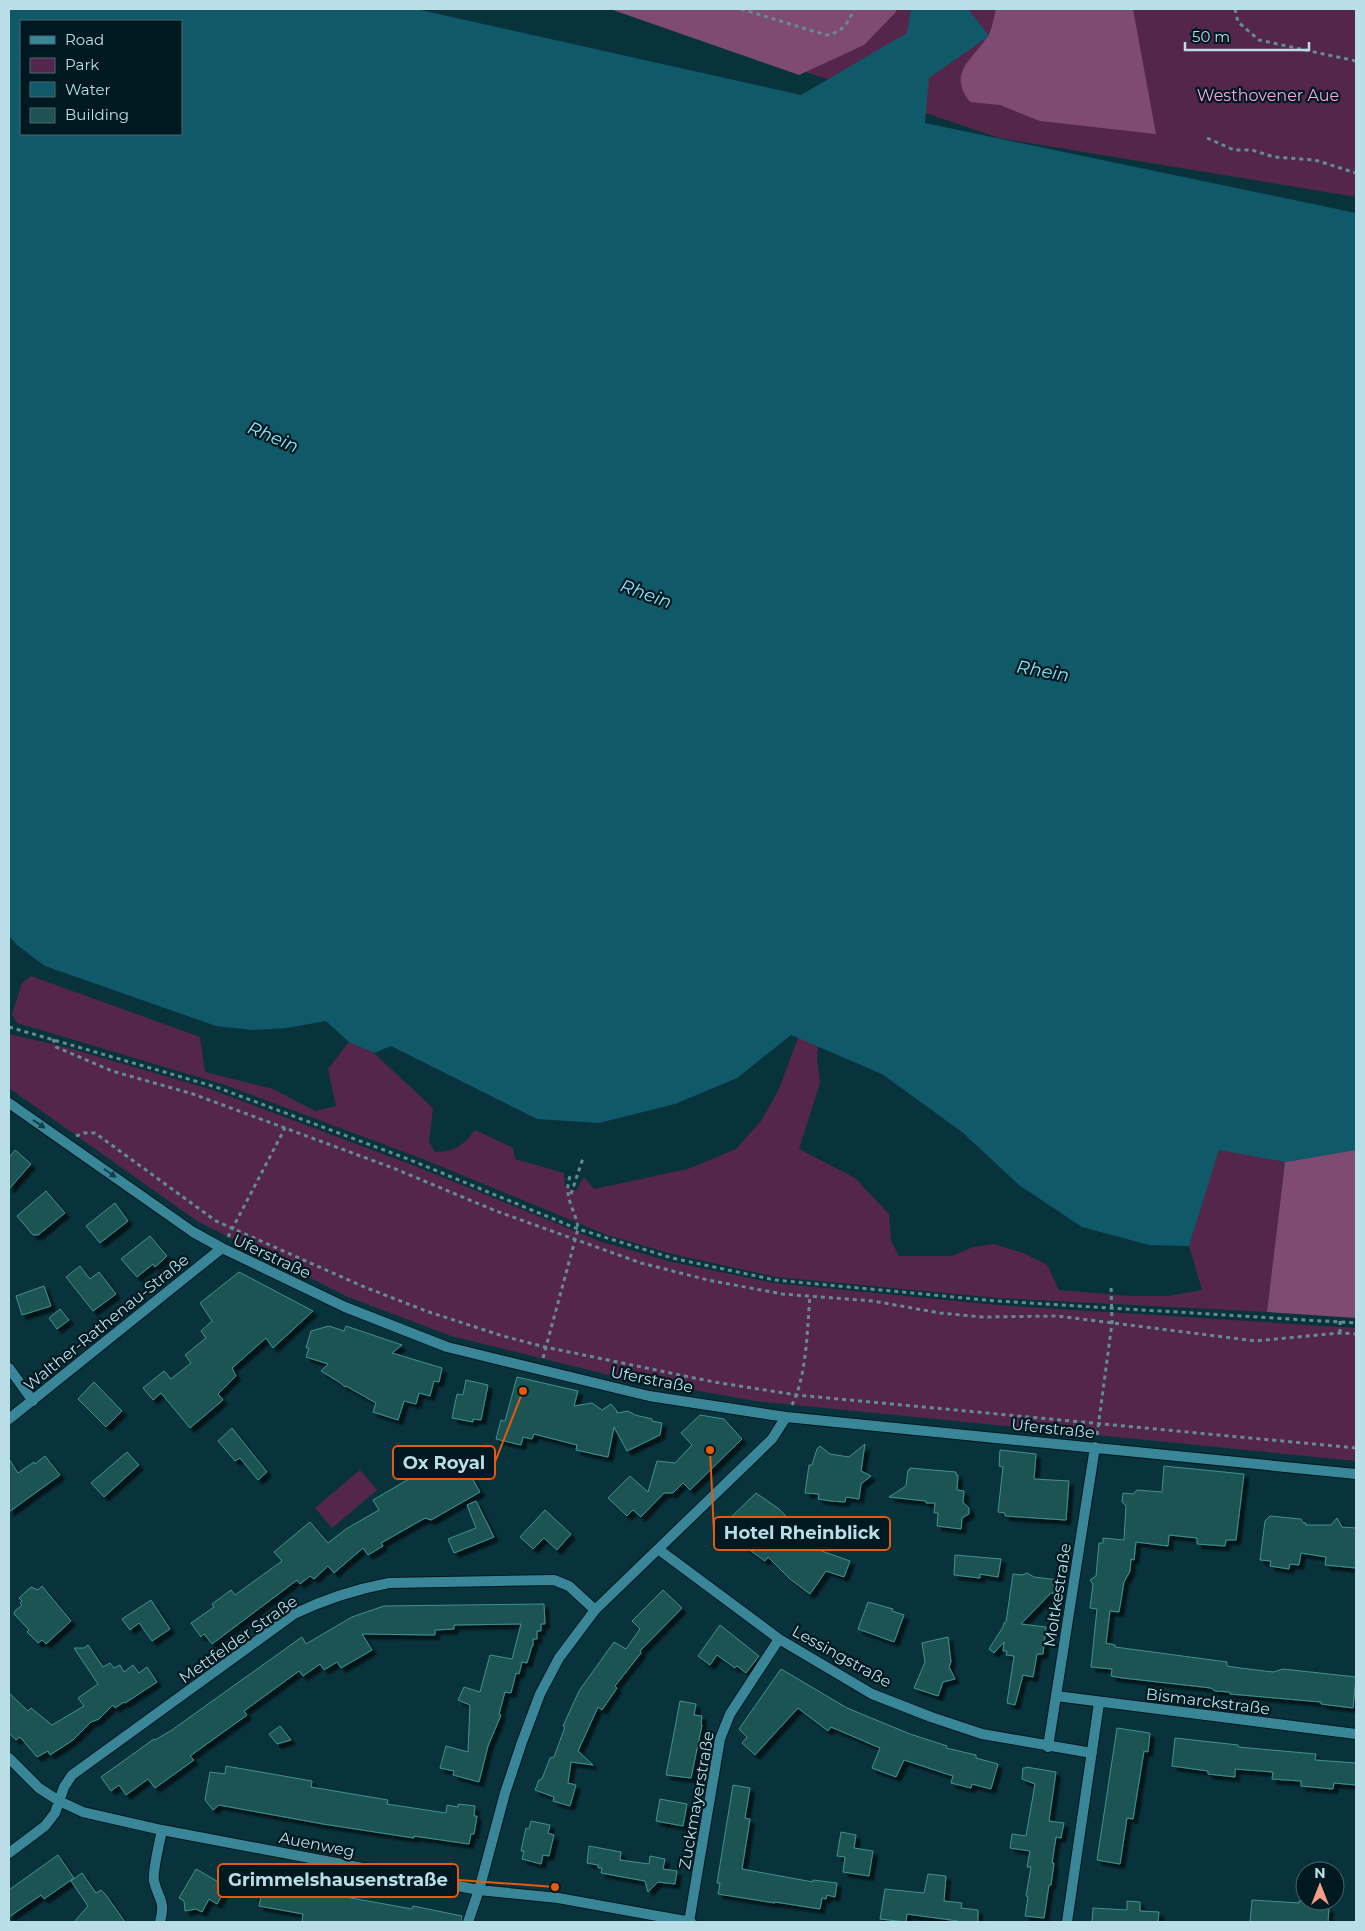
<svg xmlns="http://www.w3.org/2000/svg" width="1365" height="1931" font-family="Montserrat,sans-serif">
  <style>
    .green { fill: #55264b }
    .forest { fill: #7f4b72 }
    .water { fill: #105969; fill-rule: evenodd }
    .building { fill: #1f5252; stroke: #3f9292; filter: url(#shadow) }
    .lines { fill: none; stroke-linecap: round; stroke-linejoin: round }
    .minor-casing { stroke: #02191e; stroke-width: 12 }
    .path { stroke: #648c95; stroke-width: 3; stroke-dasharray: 4 4; stroke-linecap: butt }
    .minor { stroke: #3a8699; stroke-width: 10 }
    .oneway { fill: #143f4a }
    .labels { text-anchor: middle; stroke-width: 4.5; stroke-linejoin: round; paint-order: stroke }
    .park-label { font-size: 16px; fill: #f6a7e2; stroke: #001920 }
    .street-label { font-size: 16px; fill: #badee8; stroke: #001920 }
    .water-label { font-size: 18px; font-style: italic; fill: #87e5fe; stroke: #001920 }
    .leader { fill: none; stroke: #e8590c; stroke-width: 2 }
    .callout-dot { fill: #e8590c; stroke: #001920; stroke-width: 2 }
    .callout { fill: #001920; stroke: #e8590c; stroke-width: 2 }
    .callout-label { font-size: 18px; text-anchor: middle; font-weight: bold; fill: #badee8 }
  </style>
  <defs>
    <filter id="shadow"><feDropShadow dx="4.5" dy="4.5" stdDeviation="1" flood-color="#0009"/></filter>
  </defs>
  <rect width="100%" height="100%" fill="#08333c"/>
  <!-- green -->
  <path class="green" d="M 621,9 L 1356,9 L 1356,197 L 999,138 Z
    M 31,976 L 200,1037 L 205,1072 L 273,1089 L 315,1111 L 336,1106 L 328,1069 L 349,1042 L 374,1053 L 433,1108 L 429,1142 L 435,1152 C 457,1151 462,1146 475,1130 L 513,1148 L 515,1159 L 564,1173 L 565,1186 L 576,1191 L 584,1177 L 594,1189 L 688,1169 L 736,1149 L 761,1121 L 778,1091 L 808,1012 L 819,1031 L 817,1059 L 820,1083 L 799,1149 L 855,1178 L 889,1214 L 891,1241 L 899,1256 L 952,1256 L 973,1247 L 994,1244 L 1023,1253 L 1047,1265 L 1059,1290 L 1130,1296 L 1168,1296 L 1202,1290 L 1189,1246 L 1219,1149 L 1285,1162 L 1267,1312 L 998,1298 L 776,1277 L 672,1254 L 607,1235 L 423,1159 L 225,1085 L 17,1023 L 12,1014 L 22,983 Z
    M 9,1034 L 69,1048 L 213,1090 L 415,1166 L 602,1242 L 672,1262 L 774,1283 L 997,1305 L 1356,1328 L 1356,1461 L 755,1401 L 605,1374 L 451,1336 L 348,1297 L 197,1221 L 9,1088 Z
    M 360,1470 L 377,1490 L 332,1528 L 315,1508 Z"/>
  <!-- forest -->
  <path class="forest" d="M 610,9 L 897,9 L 895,13 L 864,45 L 799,75 Z
    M 996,9 L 1133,9 L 1156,134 L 1040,121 L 1000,105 L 970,102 C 945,70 977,58 990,32 C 993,25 994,16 996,9 Z
    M 1353,1150 L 1356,1150 L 1356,1318 L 1267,1312 L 1285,1162 Z"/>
  <!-- water -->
  <path class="water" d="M 9,9 L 416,9 L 801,95 L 907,33 L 911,9 L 968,9 L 989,36 L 929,78 L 925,123 L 1356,213 L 1356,1150 L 1285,1162 L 1219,1150 L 1189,1246 L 1149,1245 L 1082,1227 L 1019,1185 L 962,1132 L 882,1074 L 791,1035 L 737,1078 L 675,1104 L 599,1123 L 537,1119 L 391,1046 L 374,1053 L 349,1042 L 326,1021 L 287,1028 L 252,1030 L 216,1026 L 45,966 L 17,945 L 9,936 ZM 21,21 L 181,21 L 181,134 L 21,134 Z"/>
  <!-- building -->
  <path class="building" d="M 15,1150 L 31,1164 L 9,1189 L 9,1158 Z
    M 46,1191 L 65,1213 L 38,1235 L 33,1235 L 17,1216 Z
    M 115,1203 L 128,1221 L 100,1243 L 86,1226 Z
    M 150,1236 L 167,1256 L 155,1267 L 153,1264 L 137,1277 L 121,1259 Z
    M 80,1266 L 90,1279 L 99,1272 L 116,1294 L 93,1311 L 66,1277 Z
    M 239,1272 L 313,1311 L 273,1348 L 266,1338 L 232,1368 L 236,1376 L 218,1394 L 223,1400 L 190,1428 L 161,1393 L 153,1400 L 143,1388 L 164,1371 L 171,1379 L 191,1363 L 185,1355 L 206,1338 L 201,1331 L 212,1321 L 200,1303 Z
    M 44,1286 L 51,1306 L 22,1315 L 16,1296 Z
    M 60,1309 L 69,1320 L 57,1329 L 49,1318 Z
    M 329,1326 L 344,1331 L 346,1326 L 402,1345 L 392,1353 L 442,1368 L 439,1382 L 434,1381 L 430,1396 L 419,1393 L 416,1404 L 404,1401 L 398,1420 L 373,1412 L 376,1403 L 346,1386 L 345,1387 L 339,1382 L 321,1371 L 328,1364 L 306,1357 L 309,1348 L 306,1348 L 311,1331 Z
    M 517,1377 L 578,1391 L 574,1406 L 592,1403 L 602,1410 L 611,1404 L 617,1411 L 617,1413 L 628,1411 L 635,1415 L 652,1419 L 652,1421 L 662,1423 L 660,1435 L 627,1451 L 614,1427 L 608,1457 L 576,1450 L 577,1445 L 534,1434 L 532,1439 L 523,1437 L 521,1445 L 496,1439 L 501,1420 L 505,1421 Z
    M 466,1380 L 488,1385 L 481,1420 L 473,1419 L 473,1422 L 452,1418 L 457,1394 L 463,1395 Z
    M 94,1382 L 122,1411 L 106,1427 L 78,1399 Z
    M 700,1415 L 724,1419 L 742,1439 L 690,1490 L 683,1483 L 673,1493 L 664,1493 L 641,1517 L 633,1510 L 627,1516 L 608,1498 L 630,1476 L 648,1492 L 657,1461 L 675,1463 L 692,1445 L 681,1433 Z
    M 232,1428 L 267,1472 L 258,1480 L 240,1458 L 235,1461 L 218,1441 Z
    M 865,1444 L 861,1471 L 871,1476 L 861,1484 L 859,1499 L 846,1497 L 845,1502 L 831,1501 L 818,1499 L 819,1494 L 805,1493 L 809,1465 L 812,1465 L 817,1449 L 820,1446 L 830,1454 L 849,1457 Z
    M 1000,1450 L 1036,1454 L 1034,1479 L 1069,1481 L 1066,1520 L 1005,1516 L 1005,1513 L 998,1512 L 1003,1467 L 999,1466 Z
    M 457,1451 L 480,1492 L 431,1520 L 425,1518 L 381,1543 L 383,1546 L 368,1555 L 363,1548 L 334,1573 L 328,1566 L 314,1579 L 310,1576 L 300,1584 L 297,1580 L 212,1644 L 204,1634 L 201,1637 L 191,1623 L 214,1607 L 212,1604 L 231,1590 L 235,1595 L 282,1561 L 274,1552 L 310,1522 L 328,1543 L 346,1529 L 379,1510 L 373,1500 Z
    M 127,1452 L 139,1465 L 104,1497 L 91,1483 Z
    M 45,1456 L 60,1475 L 9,1512 L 9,1459 L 18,1473 L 34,1462 L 35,1464 Z
    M 1164,1466 L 1244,1474 L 1236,1540 L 1226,1540 L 1225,1546 L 1197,1544 L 1197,1538 L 1169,1535 L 1168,1546 L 1136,1542 L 1134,1560 L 1131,1559 L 1130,1571 L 1124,1582 L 1119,1612 L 1110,1611 L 1106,1643 L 1115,1645 L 1115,1647 L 1227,1662 L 1227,1666 L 1240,1668 L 1273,1672 L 1283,1669 L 1356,1677 L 1353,1708 L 1321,1704 L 1321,1702 L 1230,1694 L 1230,1692 L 1215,1691 L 1211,1688 L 1123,1678 L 1111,1676 L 1112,1669 L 1091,1667 L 1097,1609 L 1090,1608 L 1093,1584 L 1090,1580 L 1096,1576 L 1099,1543 L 1103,1543 L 1103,1538 L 1124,1540 L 1126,1506 L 1122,1502 L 1123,1493 L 1133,1494 L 1137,1490 L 1162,1492 Z
    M 910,1468 L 956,1472 L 956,1475 L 958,1475 L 957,1490 L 964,1491 L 963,1502 L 969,1508 L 969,1514 L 962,1518 L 961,1529 L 937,1526 L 938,1513 L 934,1513 L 935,1503 L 926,1503 L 926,1501 L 889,1497 L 906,1486 L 908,1470 L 910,1470 Z
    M 756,1493 L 779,1509 L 789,1519 L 791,1518 L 805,1528 L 801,1534 L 804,1536 L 799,1543 L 850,1561 L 844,1577 L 826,1571 L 810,1594 L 790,1579 L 768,1557 L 765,1561 L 740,1543 L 736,1546 L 725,1535 L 728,1532 L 722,1526 Z
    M 476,1501 L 494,1537 L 454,1553 L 448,1539 L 476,1528 L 467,1505 Z
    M 545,1510 L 571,1534 L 557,1550 L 544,1538 L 533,1549 L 520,1537 Z
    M 1270,1516 L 1301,1519 L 1303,1523 L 1306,1523 L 1306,1525 L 1331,1525 L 1337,1518 L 1342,1527 L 1356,1528 L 1356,1568 L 1325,1565 L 1326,1557 L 1301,1553 L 1299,1565 L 1290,1564 L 1289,1569 L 1270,1566 L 1271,1561 L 1260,1560 L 1265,1521 Z
    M 955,1555 L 1001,1559 L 998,1577 L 980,1574 L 980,1578 L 954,1575 Z
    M 1027,1573 L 1034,1577 L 1059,1580 L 1057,1594 L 1051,1593 L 1021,1624 L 1046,1627 L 1043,1654 L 1037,1654 L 1033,1677 L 1023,1675 L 1015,1705 L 1007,1703 L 1014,1656 L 1006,1655 L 1007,1651 L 1003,1651 L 1004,1642 L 994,1653 L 989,1649 L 1003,1627 L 1004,1623 L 1006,1622 L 1013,1574 L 1022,1575 Z
    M 42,1586 L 71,1621 L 46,1644 L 42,1640 L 38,1643 L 27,1632 L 29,1630 L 14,1614 L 15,1611 L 22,1605 L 20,1603 L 22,1601 L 19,1598 L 31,1587 L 38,1590 Z
    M 663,1590 L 682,1608 L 640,1651 L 641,1653 L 615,1686 L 617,1688 L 602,1710 L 598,1707 L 578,1751 L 593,1765 L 571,1762 L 568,1783 L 576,1785 L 570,1806 L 553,1801 L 554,1797 L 535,1790 L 539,1780 L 542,1779 L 550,1758 L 554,1757 L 565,1727 L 563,1726 L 579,1691 L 614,1642 L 626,1649 L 640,1629 L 632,1621 Z
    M 151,1600 L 170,1629 L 152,1641 L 139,1623 L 130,1630 L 122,1619 Z
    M 868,1602 L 893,1609 L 892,1611 L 904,1615 L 894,1642 L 858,1629 Z
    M 544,1604 L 545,1624 L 541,1624 L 541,1631 L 537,1631 L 537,1639 L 533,1639 L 533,1646 L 532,1646 L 527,1663 L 522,1662 L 519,1674 L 516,1673 L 511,1693 L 505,1692 L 499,1714 L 501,1715 L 488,1746 L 479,1782 L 453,1775 L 454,1771 L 440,1768 L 446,1746 L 468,1752 L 470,1705 L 458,1700 L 464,1687 L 480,1692 L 490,1655 L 512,1659 L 521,1624 L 454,1625 L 454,1629 L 435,1630 L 435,1635 L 362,1634 L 372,1650 L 341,1668 L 337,1662 L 324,1670 L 320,1664 L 303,1676 L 299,1671 L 244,1711 L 247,1715 L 190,1756 L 194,1760 L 155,1788 L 148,1779 L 126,1795 L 119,1785 L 111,1791 L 101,1777 L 154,1739 L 155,1740 L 172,1730 L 204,1707 L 302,1637 L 306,1644 L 352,1617 L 384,1606 Z
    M 720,1625 L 759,1656 L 746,1673 L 737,1666 L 735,1668 L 717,1655 L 710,1665 L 698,1656 Z
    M 948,1637 L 951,1662 L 949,1667 L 955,1679 L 943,1682 L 938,1696 L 914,1688 L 925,1662 L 922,1643 Z
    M 88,1645 L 103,1667 L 110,1663 L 114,1668 L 120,1665 L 124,1672 L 133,1665 L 139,1673 L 147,1667 L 157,1682 L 125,1703 L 124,1702 L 115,1708 L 113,1705 L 99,1719 L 91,1722 L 73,1740 L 50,1755 L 48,1751 L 37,1757 L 20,1737 L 16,1740 L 9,1733 L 9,1693 L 28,1711 L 31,1708 L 52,1725 L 84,1706 L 78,1698 L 98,1684 L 74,1648 L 84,1648 Z
    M 781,1669 L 847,1708 L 910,1734 L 947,1746 L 946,1748 L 976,1755 L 976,1758 L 998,1764 L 991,1789 L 972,1784 L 971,1788 L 951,1783 L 953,1776 L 904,1760 L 896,1777 L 872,1768 L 880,1748 L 831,1727 L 828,1731 L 798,1708 L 755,1755 L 742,1743 L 747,1737 L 739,1729 Z
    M 680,1701 L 696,1704 L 694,1715 L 702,1716 L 701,1724 L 702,1725 L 691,1778 L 666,1775 Z
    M 280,1726 L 291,1740 L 277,1744 L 269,1734 Z
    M 1117,1728 L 1150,1733 L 1148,1752 L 1144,1751 L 1133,1819 L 1127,1818 L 1120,1864 L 1097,1860 Z
    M 1175,1738 L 1238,1745 L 1238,1747 L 1316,1754 L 1315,1760 L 1356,1763 L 1356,1785 L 1334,1783 L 1333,1789 L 1301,1786 L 1301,1781 L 1272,1779 L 1273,1772 L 1235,1769 L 1235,1777 L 1208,1774 L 1208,1771 L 1172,1766 Z
    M 226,1766 L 312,1781 L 311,1787 L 388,1800 L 387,1804 L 446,1813 L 447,1805 L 458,1807 L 458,1804 L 475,1806 L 474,1816 L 477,1816 L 474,1834 L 471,1834 L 469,1844 L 414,1836 L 414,1838 L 323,1824 L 219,1805 L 213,1810 L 205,1800 L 210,1772 L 225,1774 Z
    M 1026,1767 L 1056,1772 L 1049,1821 L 1064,1823 L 1061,1838 L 1056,1837 L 1052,1863 L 1054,1863 L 1051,1885 L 1049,1885 L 1044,1918 L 1025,1916 L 1028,1897 L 1026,1896 L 1031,1867 L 1027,1867 L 1030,1851 L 1010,1848 L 1012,1834 L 1026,1836 L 1035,1784 L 1022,1779 L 1023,1768 L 1026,1768 Z
    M 733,1785 L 750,1788 L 745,1818 L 750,1819 L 742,1869 L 813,1882 L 813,1880 L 837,1883 L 835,1897 L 827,1895 L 826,1899 L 822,1898 L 820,1909 L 775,1902 L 775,1903 L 718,1894 L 720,1883 L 717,1883 Z
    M 660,1799 L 687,1804 L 683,1826 L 656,1821 Z
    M 531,1821 L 550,1825 L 548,1833 L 554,1835 L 549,1856 L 543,1855 L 541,1864 L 522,1859 L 524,1851 L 521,1851 L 526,1828 L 529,1829 Z
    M 841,1832 L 856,1835 L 854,1848 L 873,1851 L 869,1876 L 843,1872 L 845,1857 L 837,1856 Z
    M 589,1846 L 621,1852 L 620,1860 L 649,1864 L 650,1856 L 665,1859 L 663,1869 L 677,1871 L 675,1884 L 658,1882 L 648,1892 L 645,1881 L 601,1873 L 602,1868 L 598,1868 L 598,1865 L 587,1863 Z
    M 58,1855 L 74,1878 L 44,1899 L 41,1895 L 9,1917 L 9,1890 Z
    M 196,1869 L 227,1887 L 217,1904 L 209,1899 L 202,1912 L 196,1909 L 185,1911 L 184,1901 L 179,1898 Z
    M 82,1873 L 96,1893 L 101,1890 L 106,1895 L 125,1922 L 74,1922 L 88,1906 L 71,1881 Z
    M 928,1874 L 946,1876 L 944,1901 L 962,1903 L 961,1908 L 978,1910 L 978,1922 L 958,1922 L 958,1921 L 907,1914 L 906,1922 L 880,1919 L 885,1889 L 924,1893 Z
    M 256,1881 L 390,1905 L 412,1909 L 413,1906 L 462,1916 L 461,1922 L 302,1922 L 303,1914 L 259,1906 L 261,1897 L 254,1896 Z
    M 1252,1900 L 1299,1903 L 1299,1901 L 1322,1901 L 1321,1908 L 1329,1908 L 1328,1922 L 1250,1922 Z
    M 1127,1901 L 1140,1902 L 1140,1911 L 1159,1912 L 1158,1922 L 1092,1922 L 1093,1908 L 1127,1910 Z"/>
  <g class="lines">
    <!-- minor casing -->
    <g class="minor-casing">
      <path id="minor" d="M 9,1103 L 193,1232 L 222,1248 L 345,1307 L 447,1347 L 649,1396 L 786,1417 L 1356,1474
        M 9,1368 L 33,1401
        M 9,1419 L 222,1248
        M 658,1549 L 779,1639 L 872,1694 L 931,1717 L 982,1734 L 1092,1753
        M 1056,1696 L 1356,1734
        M 1048,1747 L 1095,1447
        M 9,1758 L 39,1788 L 59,1801 L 83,1812 L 162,1830 L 479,1890 L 558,1898 L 691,1922
        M 9,1853 L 45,1826 L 55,1813 L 64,1787 L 72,1775 L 294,1614 C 323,1600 357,1589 389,1583 L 554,1580 L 569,1586 L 595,1610
        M 160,1922 C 166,1900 158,1899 154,1881 C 152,1872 160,1841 162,1830
        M 468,1922 L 479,1890 L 505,1793 L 522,1742 L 540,1694 L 559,1658 L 595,1610 L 772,1439 L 786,1417
        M 689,1922 L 720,1739 L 730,1714 L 779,1639
        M 1067,1922 L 1099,1703"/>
    </g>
    <!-- path -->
    <path class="path" d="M 741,9 L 826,35 C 841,34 849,22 854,9
      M 1235,9 L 1238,22 L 1259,40 L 1356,61
      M 1207,138 L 1234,150 L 1252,150 L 1274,157 L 1315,160 L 1356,173
      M 9,1027 L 216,1087 L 408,1159 L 578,1229 L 672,1258 L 775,1280 L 996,1301 L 1356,1323
      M 53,1039 L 56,1047 L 112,1071 L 193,1094 L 393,1168 L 496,1211 L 641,1263 L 708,1280 L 782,1294 L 873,1301 L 940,1313 L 982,1317 L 1058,1316 L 1255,1341 L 1340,1333 L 1356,1334
      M 76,1136 L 84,1133 L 95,1133 L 216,1221 L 362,1286 L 426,1311 L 503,1336 L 545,1347 L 714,1382 L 797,1395 L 1356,1448
      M 571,1194 L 583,1158
      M 228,1237 L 285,1128
      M 1340,1333 L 1340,1321
      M 543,1358 L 578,1229 C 577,1216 569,1205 568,1192 C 567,1187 569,1181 570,1175
      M 792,1405 C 807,1375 807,1330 810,1296
      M 1097,1435 L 1112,1323 L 1111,1285"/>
    <!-- minor -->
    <use href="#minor" class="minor"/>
  </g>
  <!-- one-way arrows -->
  <defs><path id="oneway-solid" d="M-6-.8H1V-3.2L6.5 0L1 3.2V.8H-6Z" transform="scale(1.25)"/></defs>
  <g class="oneway">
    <use href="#oneway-solid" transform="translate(39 1124) rotate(34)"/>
    <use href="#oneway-solid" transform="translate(110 1173) rotate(35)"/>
  </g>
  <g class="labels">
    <!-- park labels -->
    <g class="park-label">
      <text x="1268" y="101">Westhovener Aue</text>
    </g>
    <!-- street labels -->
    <g class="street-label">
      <text transform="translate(272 1256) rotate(25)" y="6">Uferstraße</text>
      <text transform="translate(106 1322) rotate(-39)" y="6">Walther-Rathenau-Straße</text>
      <text transform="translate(652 1379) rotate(11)" y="6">Uferstraße</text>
      <text transform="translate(1053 1428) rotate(6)" y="6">Uferstraße</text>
      <text transform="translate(1057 1595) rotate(-81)" y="6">Moltkestraße</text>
      <text transform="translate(238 1639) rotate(-35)" y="6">Mettfelder Straße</text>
      <text transform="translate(842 1656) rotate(29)" y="6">Lessingstraße</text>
      <text transform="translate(1208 1701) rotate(7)" y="6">Bismarckstraße</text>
      <text transform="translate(696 1800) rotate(-80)" y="6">Zuckmayerstraße</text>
      <text transform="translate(317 1844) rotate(11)" y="6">Auenweg</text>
    </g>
    <!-- water labels -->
    <g class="water-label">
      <text transform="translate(273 437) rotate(23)" y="6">Rhein</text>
      <text transform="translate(646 594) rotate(20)" y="6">Rhein</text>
      <text transform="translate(1043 671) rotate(10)" y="6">Rhein</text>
    </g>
  </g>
  <!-- callouts -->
  <path class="leader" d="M523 1391L495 1462M710 1450L714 1533M555 1887L458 1880"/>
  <g class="callout-dot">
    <circle cx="523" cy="1391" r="5"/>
    <circle cx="710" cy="1450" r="5"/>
    <circle cx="555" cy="1887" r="5"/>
  </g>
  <g class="callout">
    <rect x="393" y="1446" width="102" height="33" rx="5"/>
    <rect x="714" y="1517" width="176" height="33" rx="5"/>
    <rect x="218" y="1864" width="240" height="33" rx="5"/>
  </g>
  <g class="callout-label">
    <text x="444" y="1469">Ox Royal</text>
    <text x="802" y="1539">Hotel Rheinblick</text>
    <text x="338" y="1886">Grimmelshausenstraße</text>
  </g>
  <!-- border -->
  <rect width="1365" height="1931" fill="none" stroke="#badee8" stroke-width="20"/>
  <!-- legend -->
  <rect x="20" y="20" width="162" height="115" fill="#001920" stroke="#4a6870"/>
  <rect x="30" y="36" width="25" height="8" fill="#3a8699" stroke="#4a6870"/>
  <text x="65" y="45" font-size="15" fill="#badee8">Road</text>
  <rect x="30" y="58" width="25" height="15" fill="#55264b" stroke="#4a6870"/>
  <text x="65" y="70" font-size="15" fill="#badee8">Park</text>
  <rect x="30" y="82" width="25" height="15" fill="#105969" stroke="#4a6870"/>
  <text x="65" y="95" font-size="15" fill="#badee8">Water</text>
  <rect x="30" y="108" width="25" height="15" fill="#1f5252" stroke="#4a6870"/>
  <text x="65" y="120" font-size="15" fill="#badee8">Building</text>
  <!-- north arrow -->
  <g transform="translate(1320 1886)"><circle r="24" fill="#001920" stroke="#4a6870"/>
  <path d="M0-4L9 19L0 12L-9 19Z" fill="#f49e87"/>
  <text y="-8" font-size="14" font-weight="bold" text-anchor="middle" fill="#badee8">N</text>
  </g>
  <!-- scale -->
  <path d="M1185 42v8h124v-8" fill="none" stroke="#badee8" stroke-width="2.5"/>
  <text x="1192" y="42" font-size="15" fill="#badee8" stroke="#001920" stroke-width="4" paint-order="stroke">50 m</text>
</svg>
